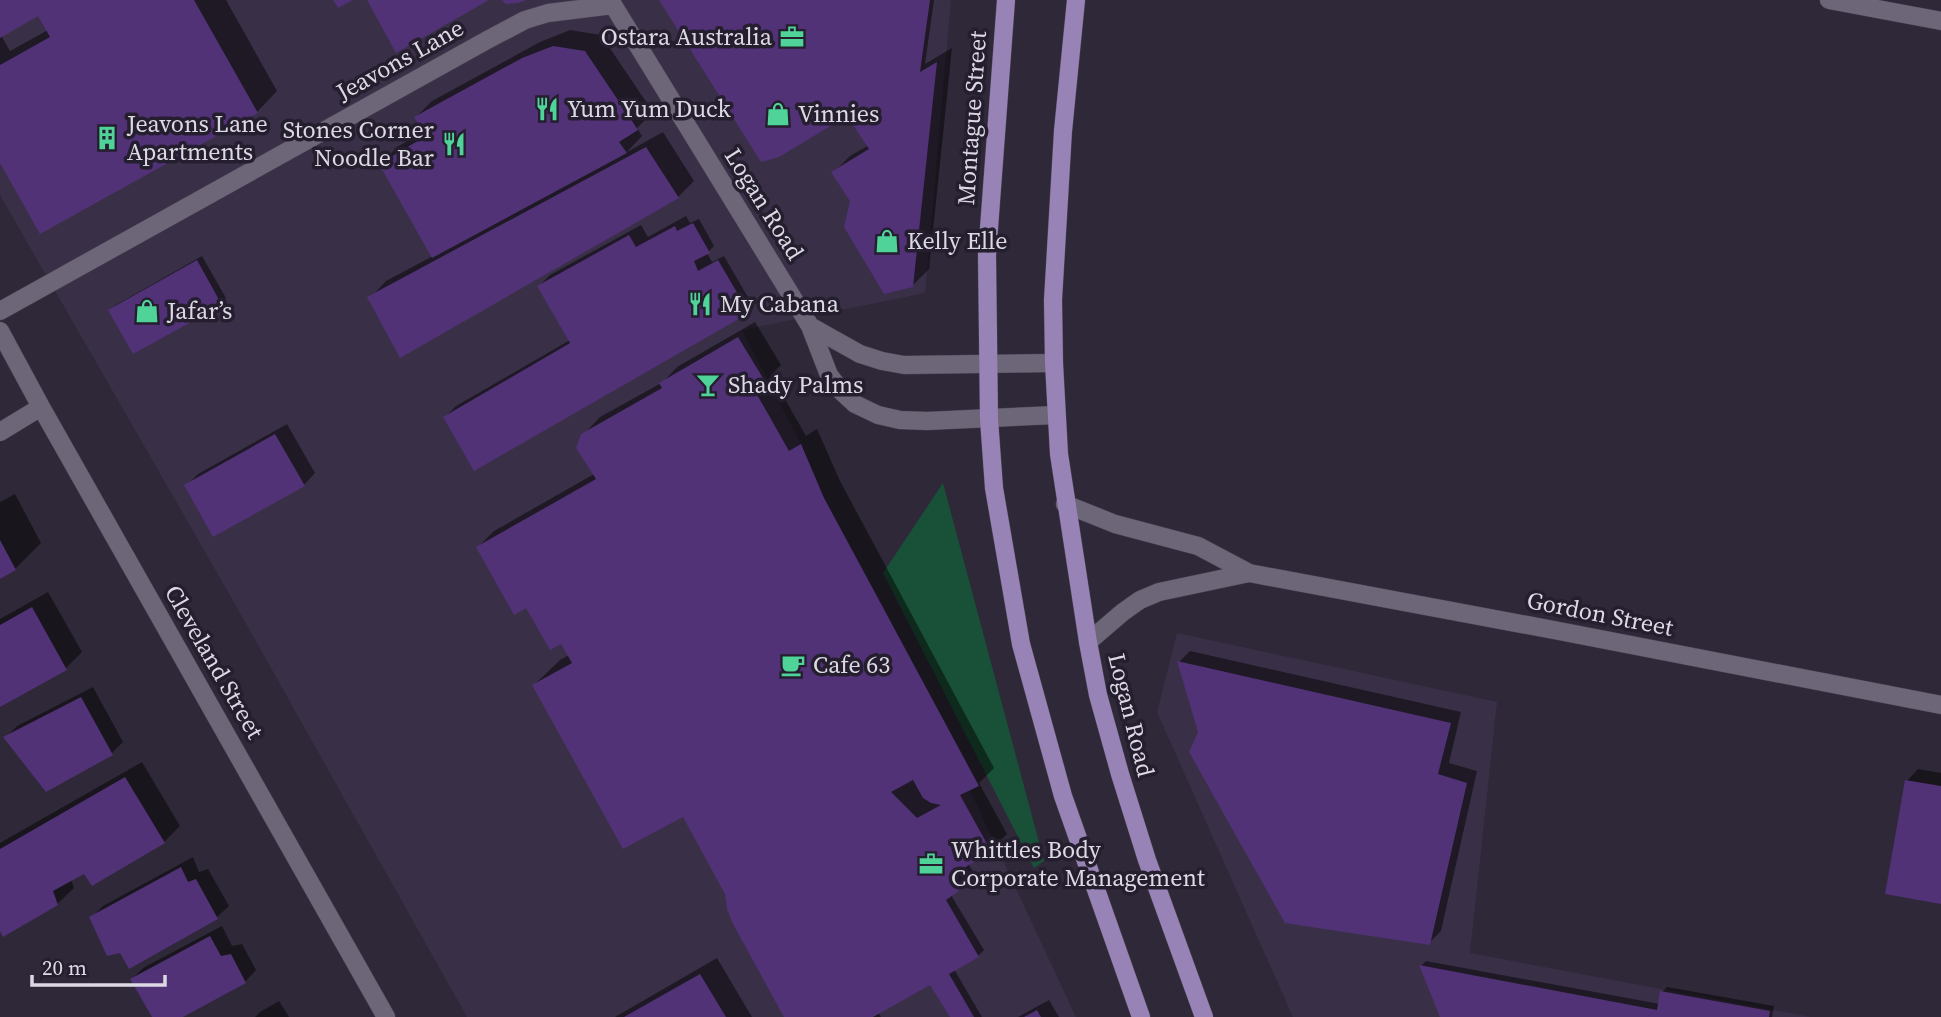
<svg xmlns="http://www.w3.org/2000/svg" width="1941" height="1017" font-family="'Source Serif 4',serif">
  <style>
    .built { fill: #393047 }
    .green { fill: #195038 }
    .shadow { fill: #0007; fill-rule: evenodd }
    .building { fill: #513277; fill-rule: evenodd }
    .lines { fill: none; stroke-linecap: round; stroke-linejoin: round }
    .street-casing { stroke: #4a4452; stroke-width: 19 }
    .primary-casing { stroke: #4a4452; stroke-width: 19 }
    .street { stroke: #6d6679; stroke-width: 18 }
    .primary { stroke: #9883b6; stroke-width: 18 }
    .labels { text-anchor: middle; stroke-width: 7; stroke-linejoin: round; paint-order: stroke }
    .poi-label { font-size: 24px; fill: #ddd9e4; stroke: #241e2e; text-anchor: start }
    .street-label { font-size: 24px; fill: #ddd9e4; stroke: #241e2e }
  </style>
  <rect width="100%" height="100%" fill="#2e2838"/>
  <!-- built -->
  <path class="built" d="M 0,0 L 951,0 L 925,293 L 742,330 L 801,444 L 824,498 L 888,615 L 1076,1017 L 467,1017 L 239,611 L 0,195 Z
    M 1177,633 L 1497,702 L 1470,953 L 1811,1017 L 1293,1017 L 1157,712 Z"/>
  <!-- green -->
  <path class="green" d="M 943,483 L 1044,861 L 1034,868 L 883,573 Z"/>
  <!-- shadow -->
  <path class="shadow" d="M 0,0 L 226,0 L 277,91 L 257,112 L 0,159 ZM 46,11 L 48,30 L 10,51 L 1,35 Z
    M 661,0 L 934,0 L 925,64 L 952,48 L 929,269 L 912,286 L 833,173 L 850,156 L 869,145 L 848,113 Z
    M 570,30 L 601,35 L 653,112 L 637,128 L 642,136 L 627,152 L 663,132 L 694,181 L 678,197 L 370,298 L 386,281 L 433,256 L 381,164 L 397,147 L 425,131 L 416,117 L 432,101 L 540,42 Z
    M 686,216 L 690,223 L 699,219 L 714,246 L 707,253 L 712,262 L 724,256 L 753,306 L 748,312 L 445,417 L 456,406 L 570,340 L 539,286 L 550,275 L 641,225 L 648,237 Z
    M 202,256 L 226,298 L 221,303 L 110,310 L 116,305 Z
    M 755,322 L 781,365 L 771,375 L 806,436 L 817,429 L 840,481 L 994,768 L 979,783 L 1007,834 L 990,850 L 968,863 L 974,874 L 951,895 L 984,950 L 978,956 L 954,969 L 982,1017 L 952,1017 L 931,982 L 878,1012 L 881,1017 L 786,1017 L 727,893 L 685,817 L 534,685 L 560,660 L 569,655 L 562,641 L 527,606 L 478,547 L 494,531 L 594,474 L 583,435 L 600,417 L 663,382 L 677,367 Z
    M 287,424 L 315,473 L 304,485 L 186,486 L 198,474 Z
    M 15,494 L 41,543 L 15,569 L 0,577 L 0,502 Z
    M 48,592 L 82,652 L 66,668 L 0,705 L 0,619 Z
    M 1190,651 L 1461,712 L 1449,763 L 1477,771 L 1441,931 L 1429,943 L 1200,732 L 1179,662 Z
    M 93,687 L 123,742 L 112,753 L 6,737 L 17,726 Z
    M 142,762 L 180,826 L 164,842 L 85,872 L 71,880 L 74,888 L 57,904 L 0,927 L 0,843 Z
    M 1918,769 L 1941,773 L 1941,902 L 1907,781 Z
    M 193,857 L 199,872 L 208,869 L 229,906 L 217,917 L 129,967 L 121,951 L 91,918 L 103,906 Z
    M 222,926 L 232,946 L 242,944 L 256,970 L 245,982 L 179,1017 L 154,1017 L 132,979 L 143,968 Z
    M 717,958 L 752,1017 L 615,1017 Z
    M 1426,961 L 1660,1004 L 1662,992 L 1667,987 L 1774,1006 L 1772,1017 L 1442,1017 L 1421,966 Z
    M 1049,1000 L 1059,1017 L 1018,1017 Z
    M 279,1001 L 289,1017 L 255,1017 L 260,1012 Z"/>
  <!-- building -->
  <path class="building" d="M 0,0 L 194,0 L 258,113 L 40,234 L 0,163 L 0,65 L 50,37 L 38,16 L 0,38 Z
    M 333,0 L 353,0 L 338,8 Z
    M 367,0 L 489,0 L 396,53 Z
    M 502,0 L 526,0 L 518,3 L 506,4 Z
    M 659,0 L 930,0 L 920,72 L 937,62 L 913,287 L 884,294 L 844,227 L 850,201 L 831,172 L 869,149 L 847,116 L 779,157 L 761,162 Z
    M 553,46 L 585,51 L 638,130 L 619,142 L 627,153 L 432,258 L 379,164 L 426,136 L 414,117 L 522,58 Z
    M 646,147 L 679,198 L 400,358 L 367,297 Z
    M 693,223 L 710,253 L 694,261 L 698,271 L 718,260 L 749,313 L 474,471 L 443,417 L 570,343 L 537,286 L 629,235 L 636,247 L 675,226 L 677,231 Z
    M 197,260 L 222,305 L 133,354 L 108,310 Z
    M 738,337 L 766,383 L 755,391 L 789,451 L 801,444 L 824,498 L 979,786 L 960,795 L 991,851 L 950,877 L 959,891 L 946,900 L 979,957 L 949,974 L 974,1017 L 950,1017 L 930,985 L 873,1017 L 784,1017 L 733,924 L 727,909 L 725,894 L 683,817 L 623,849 L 532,685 L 572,663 L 561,644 L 550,650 L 526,608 L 514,615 L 476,547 L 596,479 L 576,448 L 581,434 L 662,388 L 659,383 ZM 913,780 L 923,798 L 931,803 L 941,805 L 917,818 L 891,792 Z
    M 275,434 L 305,486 L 213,537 L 184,485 Z
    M 0,540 L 16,570 L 0,579 Z
    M 32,607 L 67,670 L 0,707 L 0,625 Z
    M 1177,661 L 1451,723 L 1438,774 L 1467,783 L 1430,945 L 1285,923 L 1189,752 L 1198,732 Z
    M 81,697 L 113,755 L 46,792 L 3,737 Z
    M 125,777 L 165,843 L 92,886 L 84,874 L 53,891 L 58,905 L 3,937 L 0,931 L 0,849 Z
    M 1905,780 L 1941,786 L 1941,904 L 1885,894 Z
    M 181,867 L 188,882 L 196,879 L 218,919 L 129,969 L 120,953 L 107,956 L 89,917 Z
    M 210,936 L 221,956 L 231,954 L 246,983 L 183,1017 L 152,1017 L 130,979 Z
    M 1419,965 L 1657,1010 L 1660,991 L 1770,1011 L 1769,1017 L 1440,1017 Z
    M 700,974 L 726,1017 L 624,1017 Z
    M 1037,1010 L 1041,1017 L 1024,1017 Z"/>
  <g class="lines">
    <!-- street casing -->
    <g class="street-casing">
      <path id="street" d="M 610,0 L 810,326 L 829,375 L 842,392 L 855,404 L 878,415 L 900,420 L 927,421 L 1056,415
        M 1829,0 L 1941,21
        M 0,311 L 489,39 L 525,20 L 548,13 L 613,5
        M 810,326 L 860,354 L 882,361 L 904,365 L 1054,363
        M 0,331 L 41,407 L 386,1017
        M 0,432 L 41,407
        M 1065,504 L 1115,524 L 1198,546 L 1249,573 L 1559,631 L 1941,705
        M 1088,642 L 1123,612 L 1140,600 L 1159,592 L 1249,573"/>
    </g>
    <!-- primary casing -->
    <g class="primary-casing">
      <path id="primary" d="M 1006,0 L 987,255 L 989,419 L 994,488 L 1021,644 L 1063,796 L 1141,1017
        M 1076,0 L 1063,131 L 1053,300 L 1054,363 L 1059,454 L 1088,642 L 1098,695 L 1120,774 L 1147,860 L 1204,1017"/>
    </g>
    <!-- street -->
    <use href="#street" class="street"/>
    <!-- primary -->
    <use href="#primary" class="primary"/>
  </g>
  <!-- icons -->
  <defs>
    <g id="office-bare" transform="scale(1.89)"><path d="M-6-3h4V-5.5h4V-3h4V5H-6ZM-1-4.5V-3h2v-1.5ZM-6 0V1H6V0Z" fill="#4fd399" stroke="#241e2e" stroke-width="2.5" paint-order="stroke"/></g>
    <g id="restaurant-bare" transform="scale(1.89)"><path d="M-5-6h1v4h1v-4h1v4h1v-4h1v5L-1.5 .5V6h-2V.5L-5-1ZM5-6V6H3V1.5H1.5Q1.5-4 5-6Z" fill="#4fd399" stroke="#241e2e" stroke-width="2.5" paint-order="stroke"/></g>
    <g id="shop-bare" transform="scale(1.89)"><path d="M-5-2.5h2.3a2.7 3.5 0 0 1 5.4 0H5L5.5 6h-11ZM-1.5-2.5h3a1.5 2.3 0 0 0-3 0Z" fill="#4fd399" stroke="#241e2e" stroke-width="2.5" paint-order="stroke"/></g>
    <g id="building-bare" transform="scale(1.89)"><path d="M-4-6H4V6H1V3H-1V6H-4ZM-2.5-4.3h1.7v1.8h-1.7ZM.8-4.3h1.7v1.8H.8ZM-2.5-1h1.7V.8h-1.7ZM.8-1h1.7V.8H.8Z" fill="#4fd399" stroke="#241e2e" stroke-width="2.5" paint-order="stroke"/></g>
    <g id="bar-bare" transform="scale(1.89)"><path d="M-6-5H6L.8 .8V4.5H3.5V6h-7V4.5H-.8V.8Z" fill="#4fd399" stroke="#241e2e" stroke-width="2.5" paint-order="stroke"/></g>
    <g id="cafe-bare" transform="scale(1.89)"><path d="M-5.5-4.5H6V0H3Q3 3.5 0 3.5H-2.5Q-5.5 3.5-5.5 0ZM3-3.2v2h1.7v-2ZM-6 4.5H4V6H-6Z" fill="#4fd399" stroke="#241e2e" stroke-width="2.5" paint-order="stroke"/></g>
  </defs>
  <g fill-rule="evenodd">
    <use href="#office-bare" x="792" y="37"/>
    <use href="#restaurant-bare" x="547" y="109"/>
    <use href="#shop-bare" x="778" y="114"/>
    <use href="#building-bare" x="107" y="138"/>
    <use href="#restaurant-bare" x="454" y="144"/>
    <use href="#shop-bare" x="887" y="241"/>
    <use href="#restaurant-bare" x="700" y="304"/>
    <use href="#shop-bare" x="147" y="311"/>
    <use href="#bar-bare" x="708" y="385"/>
    <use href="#cafe-bare" x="793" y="665"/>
    <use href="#office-bare" x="931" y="864"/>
  </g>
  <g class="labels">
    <!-- poi labels -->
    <g class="poi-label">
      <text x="772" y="45" text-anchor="end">Ostara Australia</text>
      <text x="567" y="117">Yum Yum Duck</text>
      <text x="798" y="122">Vinnies</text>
      <text x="127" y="132">Jeavons Lane<tspan x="127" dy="28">Apartments</tspan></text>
      <text x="434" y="138" text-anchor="end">Stones Corner<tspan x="434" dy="28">Noodle Bar</tspan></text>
      <text x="907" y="249">Kelly Elle</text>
      <text x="720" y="312">My Cabana</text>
      <text x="167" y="319">Jafar’s</text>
      <text x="728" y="393">Shady Palms</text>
      <text x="813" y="673">Cafe 63</text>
      <text x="951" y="858">Whittles Body<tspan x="951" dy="28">Corporate Management</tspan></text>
    </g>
    <!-- street labels -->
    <g class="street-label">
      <text transform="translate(400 60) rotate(-29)" y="8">Jeavons Lane</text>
      <text transform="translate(972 118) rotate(-86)" y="8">Montague Street</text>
      <text transform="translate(764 204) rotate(58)" y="8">Logan Road</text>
      <text transform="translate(1600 614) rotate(11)" y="8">Gordon Street</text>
      <text transform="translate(214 662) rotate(60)" y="8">Cleveland Street</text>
      <text transform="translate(1131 715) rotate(76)" y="8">Logan Road</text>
    </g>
  </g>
  <!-- scale -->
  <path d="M32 975v10h133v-10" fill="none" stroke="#ddd9e4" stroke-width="3.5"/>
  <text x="42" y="975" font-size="21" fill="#ddd9e4" stroke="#241e2e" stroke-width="5" paint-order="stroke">20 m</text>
</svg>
